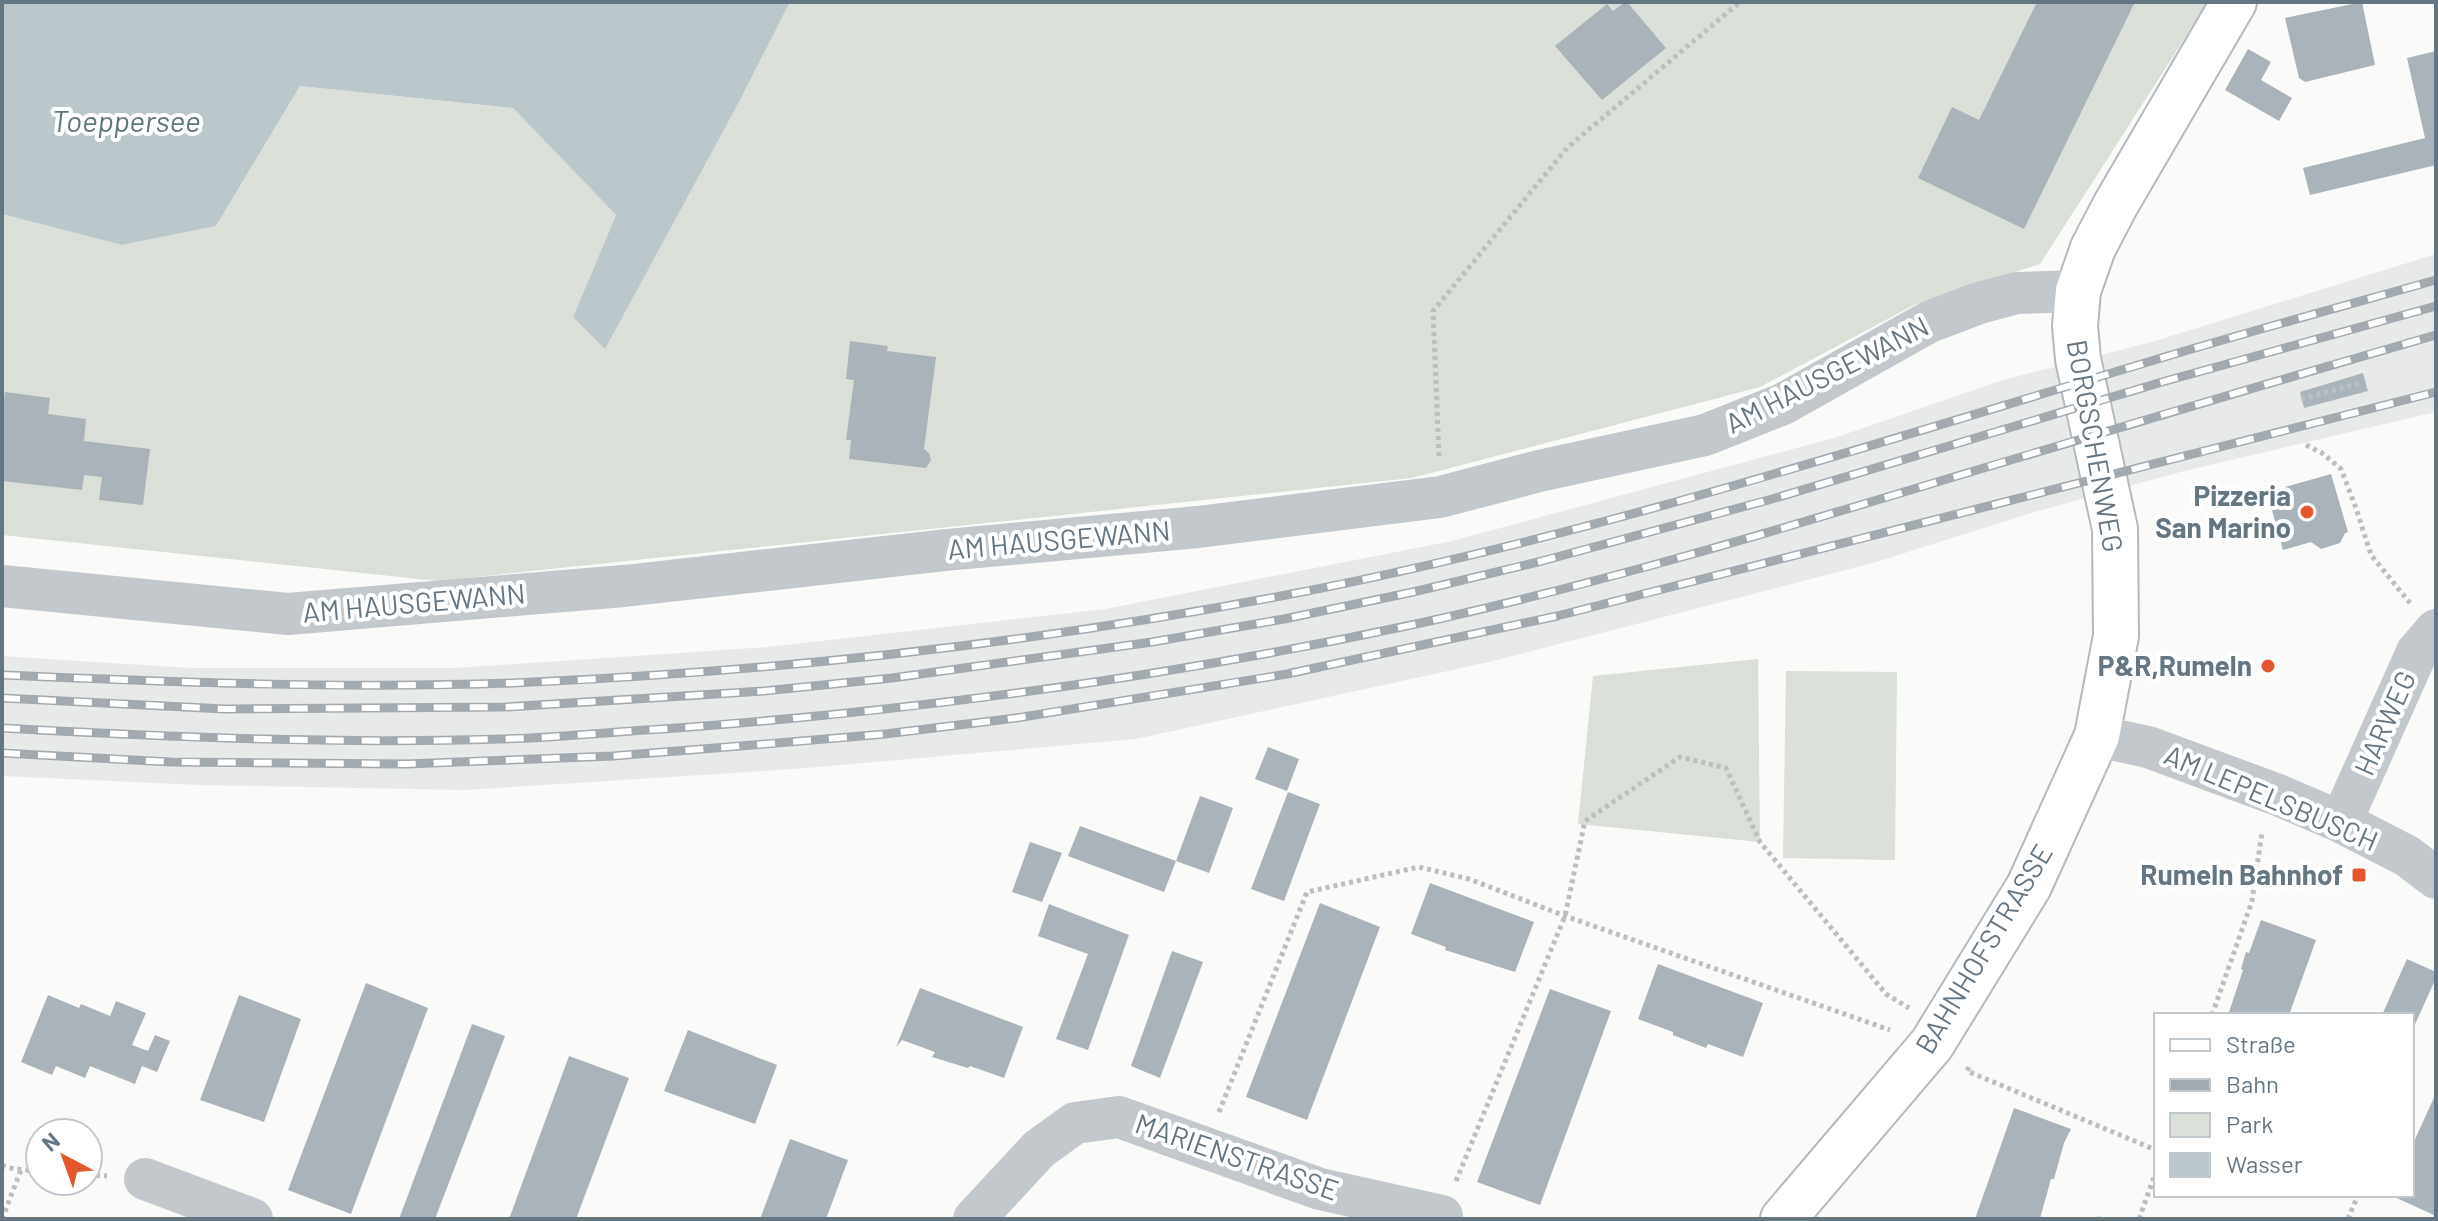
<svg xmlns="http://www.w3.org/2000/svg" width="2438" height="1221" font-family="Barlow,sans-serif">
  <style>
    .built { fill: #e8e9e9 }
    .green { fill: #dadfd7 }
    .water { fill: #bbc7cb }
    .building { fill: #aab3b9 }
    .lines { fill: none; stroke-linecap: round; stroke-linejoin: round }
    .secondary-casing { stroke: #b3babf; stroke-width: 48 }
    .path { stroke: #bbbfc2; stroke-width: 5; stroke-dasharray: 4 4; stroke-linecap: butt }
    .street { stroke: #c3c8cc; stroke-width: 42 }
    .secondary { stroke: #fff; stroke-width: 44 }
    .rail-casing { stroke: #a2aab0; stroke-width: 9 }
    .rail { stroke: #fff; stroke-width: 6; stroke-dasharray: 18; stroke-linecap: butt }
    .poi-dot { fill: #e4572e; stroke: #fff; stroke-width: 3 }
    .labels { text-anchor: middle; stroke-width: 8; stroke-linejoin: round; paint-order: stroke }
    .street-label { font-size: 28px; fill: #657683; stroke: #fff }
    .poi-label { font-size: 28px; font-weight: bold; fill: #657683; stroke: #fff; text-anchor: end }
    .water-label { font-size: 30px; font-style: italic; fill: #60757c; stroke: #fff }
  </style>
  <rect width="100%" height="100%" fill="#fafaf8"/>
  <!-- built -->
  <path class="built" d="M 2436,254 L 2436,412 L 2184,471 L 2031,513 L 1873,563 L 1489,662 L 1136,739 L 795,769 L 465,790 L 200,785 L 2,776 L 2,656 L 190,668 L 454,668 L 768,647 L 1105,609 L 1452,541 L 1837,437 L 2003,380 L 2152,342 Z"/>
  <!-- green -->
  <path class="green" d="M 790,2 L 2208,2 L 2040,264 L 1916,304 L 1760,387 L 1412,478 L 438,581 L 2,535 L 2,214 L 122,245 L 216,226 L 300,86 L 513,108 L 616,215 L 573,317 L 605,348 L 738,104 Z
    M 1758,659 L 1760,842 L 1578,824 L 1593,676 Z
    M 1786,671 L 1897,672 L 1895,860 L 1783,858 Z"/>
  <!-- water -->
  <path class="water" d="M 2,2 L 790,2 L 738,104 L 605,349 L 573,317 L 616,215 L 513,108 L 300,86 L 216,226 L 122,245 L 2,214 Z"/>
  <!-- building -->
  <path class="building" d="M 1625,2 L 1627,2 L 1666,48 L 1602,100 L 1555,46 L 1607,4 L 1613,11 Z
    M 2037,2 L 2134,4 L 2024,229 L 1918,178 L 1952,107 L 1979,120 Z
    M 2362,2 L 2375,65 L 2305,82 L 2299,78 L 2285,18 Z
    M 2248,49 L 2271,62 L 2261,80 L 2292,98 L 2279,121 L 2225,90 Z
    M 2436,51 L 2436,165 L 2310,195 L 2303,168 L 2425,138 L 2407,58 Z
    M 850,341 L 888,346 L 887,351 L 936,357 L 924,449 L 929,453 L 931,460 L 926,468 L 849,459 L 851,440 L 846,440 L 854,380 L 846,379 Z
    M 2363,373 L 2368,391 L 2304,408 L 2300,392 Z
    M 5,392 L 50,398 L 48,414 L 86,419 L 84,441 L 150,449 L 143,505 L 99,500 L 102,477 L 84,475 L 82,490 L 2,481 L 2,414 Z
    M 2331,474 L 2348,532 L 2345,533 L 2340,543 L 2321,549 L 2311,542 L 2283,550 L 2267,492 Z
    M 1268,747 L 1299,759 L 1287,791 L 1255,779 Z
    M 1288,792 L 1320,804 L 1284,901 L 1251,889 Z
    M 1200,796 L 1233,808 L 1209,873 L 1176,861 Z
    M 1080,826 L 1176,861 L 1164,892 L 1068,856 Z
    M 1030,842 L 1062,853 L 1042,902 L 1012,892 Z
    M 1430,883 L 1534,922 L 1515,972 L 1445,950 L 1446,947 L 1411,934 Z
    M 1320,903 L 1380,927 L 1307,1120 L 1246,1097 Z
    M 1049,904 L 1129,935 L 1088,1050 L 1056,1039 L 1088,954 L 1038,936 Z
    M 2261,920 L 2316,940 L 2289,1015 L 2228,1015 L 2243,970 L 2241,969 L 2246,952 L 2249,953 Z
    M 1172,951 L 1203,962 L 1160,1078 L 1131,1066 Z
    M 2407,959 L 2436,972 L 2436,978 L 2412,1031 L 2412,1015 L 2382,1015 Z
    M 1658,964 L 1763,1003 L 1743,1057 L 1708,1044 L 1706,1048 L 1673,1035 L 1673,1032 L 1638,1019 Z
    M 366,983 L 428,1008 L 351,1214 L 288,1190 Z
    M 920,988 L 1023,1027 L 1004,1078 L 970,1066 L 968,1068 L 932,1057 L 935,1052 L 902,1040 L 896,1047 Z
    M 1550,989 L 1611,1011 L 1540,1205 L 1477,1182 Z
    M 48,995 L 79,1008 L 81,1004 L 110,1016 L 116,1001 L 146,1013 L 132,1045 L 148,1051 L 155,1035 L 170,1041 L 157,1072 L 142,1066 L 135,1084 L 90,1066 L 85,1078 L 56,1066 L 52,1075 L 21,1062 Z
    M 239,995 L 301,1019 L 264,1122 L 200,1100 Z
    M 472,1024 L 505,1036 L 435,1219 L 399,1219 Z
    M 688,1030 L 777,1065 L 755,1124 L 664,1091 Z
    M 569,1056 L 629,1078 L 576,1219 L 509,1219 Z
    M 2436,1093 L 2436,1216 L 2390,1195 L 2412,1195 L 2412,1146 Z
    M 2014,1108 L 2071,1129 L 2064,1143 L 2054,1179 L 2051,1179 L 2041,1215 L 2040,1219 L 1975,1219 Z
    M 790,1139 L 848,1160 L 826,1219 L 760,1219 Z"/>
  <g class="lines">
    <!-- secondary casing -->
    <g class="secondary-casing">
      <path id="secondary" d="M 1783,1219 L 1932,1044 L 2029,886 L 2097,736 L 2116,636 L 2115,529 L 2078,359 L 2075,326 L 2078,291 L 2093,248 L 2116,204 L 2234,2"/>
    </g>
    <!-- path -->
    <path class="path" d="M 2301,399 L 2360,383
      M 2306,445 L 2322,453 L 2341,469 L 2356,508 L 2371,555 L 2410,603
      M 1439,456 L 1433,311 L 1567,148 L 1740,2
      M 2212,1015 L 2252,901 L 2262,832
      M 1969,1067 L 1967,1071 L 2156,1150
      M 1219,1112 L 1307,892 L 1419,867 L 1469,879 L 1565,916 L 1890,1030
      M 2,1165 L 14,1169 L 40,1171
      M 88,1175 L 107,1176
      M 1456,1181 L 1565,916 L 1585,821 L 1680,757 L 1726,768 L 1760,842 L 1886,994 L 1909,1008
      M 2,1219 L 21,1170
      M 2097,1219 L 2102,1219
      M 2139,1219 L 2156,1172
      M 2348,1219 L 2358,1195"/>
    <!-- street -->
    <path class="street" d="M 2,586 L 288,614 L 624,586 L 946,550 L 1198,527 L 1440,497 L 1539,471 L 1705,435 L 1783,404 L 1929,322 L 1979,303 L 2017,293 L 2078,291
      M 2097,736 L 2148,747 L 2278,795 L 2341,822 L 2407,856 L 2436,878
      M 2341,822 L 2417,652 L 2436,630
      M 145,1179 L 252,1219
      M 974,1219 L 1039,1149 L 1075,1123 L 1119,1117 L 1320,1189 L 1442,1216"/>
    <!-- secondary -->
    <use href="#secondary" class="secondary"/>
    <!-- rail casing -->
    <g class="rail-casing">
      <path id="rail" d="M 2,675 C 172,682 343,689 513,683 C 771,672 1028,644 1281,596 C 1576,540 1861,448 2148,362 C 2244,333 2340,307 2436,280
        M 2,698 L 225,709 L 506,707 L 764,691 L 892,678 L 1152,642 L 1284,619 L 1413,592 L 1542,561 L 1772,499 L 2162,382 L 2436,306
        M 2,728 C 168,737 334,744 501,739 C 555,738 609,732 663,729 C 916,711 1168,677 1416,624 C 1599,584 1778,530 1957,476 C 2117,428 2276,381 2436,335
        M 2,753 L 171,762 L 406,764 L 613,756 L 753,745 L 885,734 L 1016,718 L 1287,674 L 1557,616 L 2436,392"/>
    </g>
    <!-- rail -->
    <use href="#rail" class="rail"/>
  </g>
  <!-- markers -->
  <g class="poi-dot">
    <circle cx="2307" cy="512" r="8"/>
    <circle cx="2268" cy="666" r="8"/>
    <rect x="2351" y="867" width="16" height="16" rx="4"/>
  </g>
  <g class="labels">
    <!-- street labels -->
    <g class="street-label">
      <text transform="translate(1827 375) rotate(-27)" y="10">AM HAUSGEWANN</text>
      <text transform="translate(2095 446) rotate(80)" y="10">BORGSCHENWEG</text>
      <text transform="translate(1059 540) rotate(-5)" y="10">AM HAUSGEWANN</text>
      <text transform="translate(414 603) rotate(-5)" y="10">AM HAUSGEWANN</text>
      <text transform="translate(2385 723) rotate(-66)" y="10">HARWEG</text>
      <text transform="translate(2271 798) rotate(23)" y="10">AM LEPELSBUSCH</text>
      <text transform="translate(1984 949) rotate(-59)" y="10">BAHNHOFSTRASSE</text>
      <text transform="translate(1237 1157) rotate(19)" y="10">MARIENSTRASSE</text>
    </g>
    <!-- poi labels -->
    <g class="poi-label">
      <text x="2291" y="506">Pizzeria<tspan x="2291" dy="32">San Marino</tspan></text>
      <text x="2252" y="676">P&amp;R,Rumeln</text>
      <text x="2343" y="885">Rumeln Bahnhof</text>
    </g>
    <!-- water labels -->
    <g class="water-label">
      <text x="126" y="132">Toeppersee</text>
    </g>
  </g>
  <!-- border -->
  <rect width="2438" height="1221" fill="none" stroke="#657683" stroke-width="8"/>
  <!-- legend -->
  <rect x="2154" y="1013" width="260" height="184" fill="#ffffff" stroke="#c1c8cd" stroke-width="2"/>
  <rect x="2170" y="1039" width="40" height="12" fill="#ffffff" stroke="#c1c8cd" stroke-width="2"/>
  <text x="2226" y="1053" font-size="24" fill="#657683">Straße</text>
  <rect x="2170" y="1079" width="40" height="12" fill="#a2aab0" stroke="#c1c8cd" stroke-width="2"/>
  <text x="2226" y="1093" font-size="24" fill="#657683">Bahn</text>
  <rect x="2170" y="1113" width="40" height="24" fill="#dadfd7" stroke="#c1c8cd" stroke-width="2"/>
  <text x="2226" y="1133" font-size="24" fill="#657683">Park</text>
  <rect x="2170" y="1153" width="40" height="24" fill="#bbc7cb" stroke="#c1c8cd" stroke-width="2"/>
  <text x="2226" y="1173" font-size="24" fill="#657683">Wasser</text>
  <!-- north arrow -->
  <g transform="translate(64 1157) rotate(319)"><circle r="38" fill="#ffffff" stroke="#c1c8cd" stroke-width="2"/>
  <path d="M0-6L14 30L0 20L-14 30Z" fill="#e4572e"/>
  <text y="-12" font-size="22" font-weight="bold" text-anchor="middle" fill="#657683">N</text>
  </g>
</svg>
